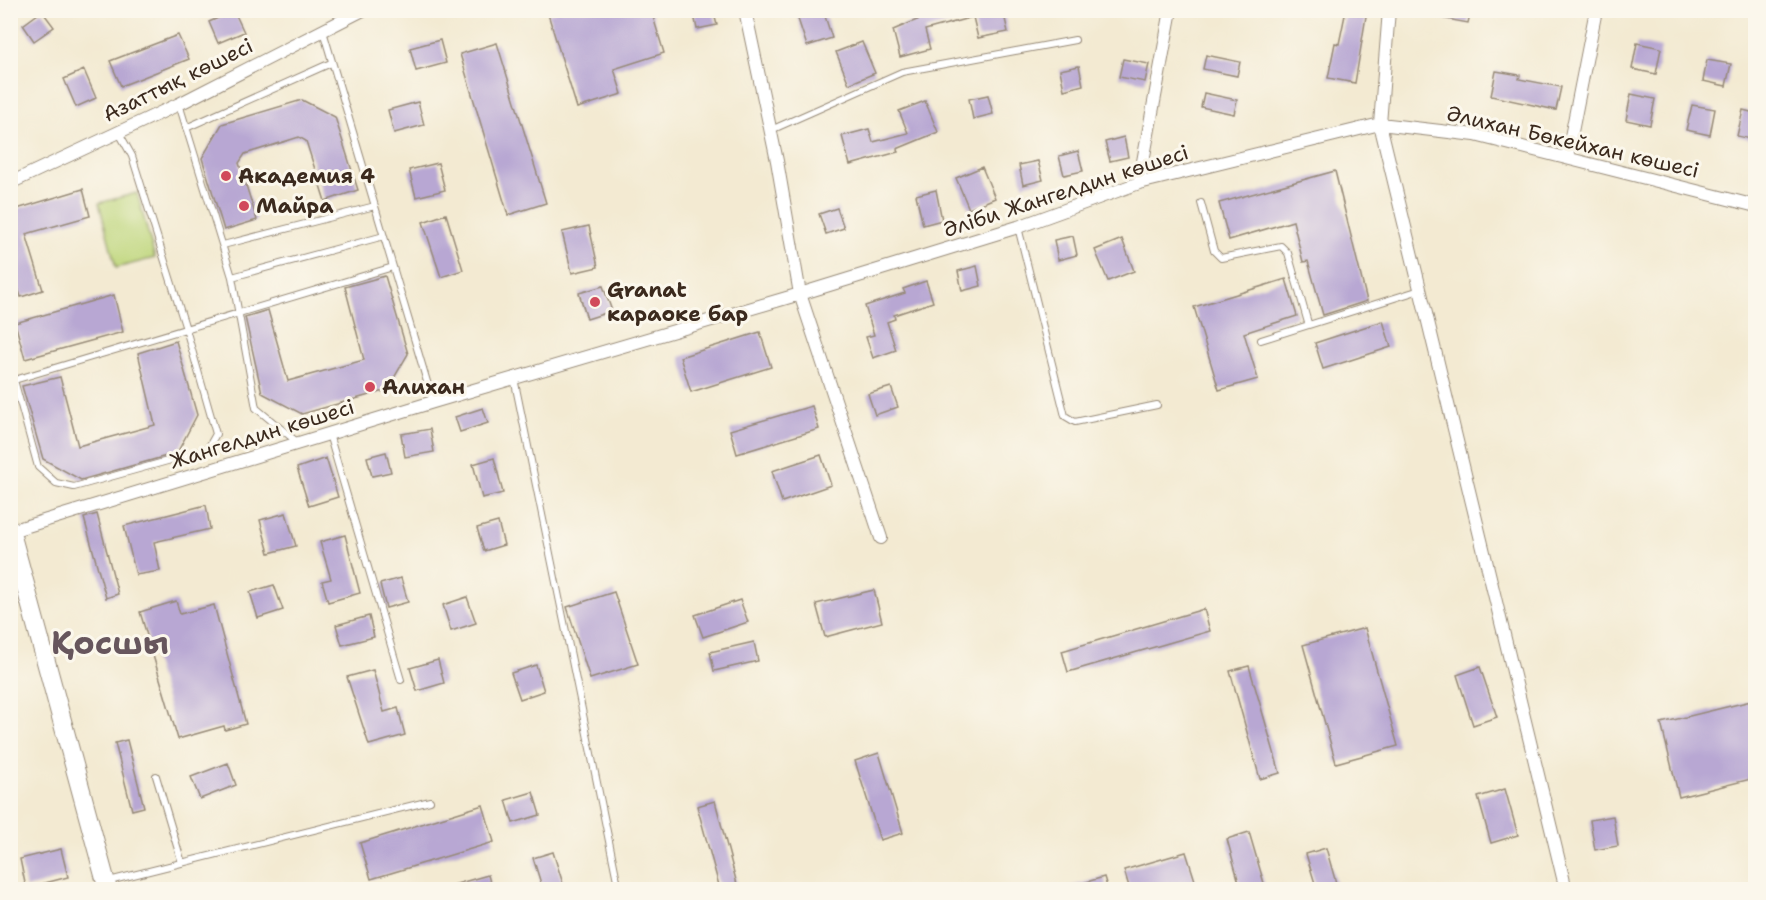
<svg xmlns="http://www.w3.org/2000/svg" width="1766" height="900" font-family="'Shantell Sans',sans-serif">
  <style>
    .green { fill: #bdd579; stroke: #7c804c; stroke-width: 1.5 }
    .building { fill: #b8a7d3 }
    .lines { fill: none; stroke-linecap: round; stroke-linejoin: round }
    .service-casing { stroke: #978a78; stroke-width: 8 }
    .minor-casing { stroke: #978a78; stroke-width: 14 }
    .secondary-casing { stroke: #978a78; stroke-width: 20 }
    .service { stroke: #fff; stroke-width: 6 }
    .minor { stroke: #fff; stroke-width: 12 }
    .secondary { stroke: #fff; stroke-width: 18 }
    .poi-dot { fill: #d1495b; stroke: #fbf7ec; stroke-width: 2 }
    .labels { text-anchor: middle; stroke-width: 6; stroke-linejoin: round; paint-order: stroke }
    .street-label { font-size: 21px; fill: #3b2a1e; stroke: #fbf7ec }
    .poi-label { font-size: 21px; font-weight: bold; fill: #3b2a1e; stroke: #fbf7ec; text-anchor: start }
    .town-label { font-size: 33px; font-weight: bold; fill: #67565d; stroke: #fbf7ec }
  </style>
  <rect width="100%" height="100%" fill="#fbf7ec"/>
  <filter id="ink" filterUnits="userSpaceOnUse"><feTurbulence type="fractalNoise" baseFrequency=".0167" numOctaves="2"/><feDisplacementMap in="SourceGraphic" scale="12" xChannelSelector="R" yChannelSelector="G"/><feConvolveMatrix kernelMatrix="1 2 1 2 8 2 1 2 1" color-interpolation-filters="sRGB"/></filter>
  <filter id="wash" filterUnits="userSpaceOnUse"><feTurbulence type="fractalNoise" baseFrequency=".008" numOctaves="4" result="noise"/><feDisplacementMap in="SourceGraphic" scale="24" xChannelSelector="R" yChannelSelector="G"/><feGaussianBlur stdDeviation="1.35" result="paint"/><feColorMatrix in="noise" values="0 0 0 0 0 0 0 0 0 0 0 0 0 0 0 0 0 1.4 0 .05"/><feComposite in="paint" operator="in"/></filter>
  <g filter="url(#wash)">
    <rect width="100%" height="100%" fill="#f3ead2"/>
    <!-- green -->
    <path class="green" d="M 137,193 L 155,258 L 116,268 L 99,203 Z"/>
    <g id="blocks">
      <!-- building -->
      <path class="building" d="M 560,10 L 651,10 L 664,53 L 614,69 L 622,94 L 577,108 L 548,14 Z
        M 693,10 L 713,10 L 717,25 L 697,29 Z
        M 815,10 L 823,10 L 832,38 L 807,46 L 797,16 Z
        M 941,10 L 1003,10 L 1008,32 L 978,38 L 973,17 L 925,30 L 930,49 L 900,57 L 893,30 Z
        M 1346,10 L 1367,10 L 1355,83 L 1328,78 L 1335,43 L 1339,44 Z
        M 1430,10 L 1471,10 L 1468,23 L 1430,16 Z
        M 42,11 L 54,27 L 34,41 L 23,25 Z
        M 234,11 L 244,32 L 218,43 L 209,22 Z
        M 178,35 L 189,59 L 121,86 L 110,61 Z
        M 440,40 L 446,63 L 416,71 L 410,48 Z
        M 862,42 L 875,73 L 849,84 L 836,52 Z
        M 497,43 L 546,203 L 508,215 L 460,54 Z
        M 1637,43 L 1661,48 L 1656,74 L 1632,69 Z
        M 1206,55 L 1240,62 L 1237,76 L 1203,69 Z
        M 1123,59 L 1149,64 L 1145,82 L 1119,77 Z
        M 1707,60 L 1731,64 L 1726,86 L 1703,81 Z
        M 1079,66 L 1083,85 L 1064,90 L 1060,70 Z
        M 84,70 L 96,98 L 76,107 L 64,79 Z
        M 1496,71 L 1520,75 L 1519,79 L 1561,87 L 1556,110 L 1491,96 Z
        M 1204,93 L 1237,100 L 1234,114 L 1201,107 Z
        M 1631,94 L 1655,99 L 1650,125 L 1626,120 Z
        M 988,95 L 993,114 L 973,119 L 969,99 Z
        M 302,100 L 335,117 L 358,190 L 325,201 L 306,141 L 299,137 L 245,154 L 239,163 L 257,220 L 224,230 L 202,158 L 222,124 Z
        M 925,101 L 938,132 L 897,149 L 898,152 L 850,165 L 842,136 L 869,129 L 873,142 L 908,133 L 899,111 Z
        M 418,102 L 424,125 L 394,133 L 388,110 Z
        M 1692,105 L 1715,109 L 1710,135 L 1686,130 Z
        M 1743,110 L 1755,113 L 1755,140 L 1737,136 Z
        M 1124,137 L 1128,157 L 1110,161 L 1105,142 Z
        M 1078,151 L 1083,171 L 1064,175 L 1059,156 Z
        M 1038,161 L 1043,180 L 1023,185 L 1019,165 Z
        M 438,163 L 445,190 L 416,197 L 409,170 Z
        M 982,167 L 995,198 L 969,209 L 956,178 Z
        M 1335,171 L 1367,301 L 1323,315 L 1308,261 L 1303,262 L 1293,221 L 1229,240 L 1219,203 Z
        M 83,189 L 90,216 L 26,234 L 43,290 L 21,297 L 10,263 L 10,211 Z
        M 936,190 L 942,220 L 923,225 L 916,195 Z
        M 837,208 L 844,228 L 826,234 L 819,214 Z
        M 446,214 L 463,270 L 441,277 L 423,222 Z
        M 589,226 L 598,267 L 572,273 L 562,232 Z
        M 1073,236 L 1077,255 L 1058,260 L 1054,240 Z
        M 1122,239 L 1134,271 L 1108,281 L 1095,250 Z
        M 977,266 L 981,286 L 962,291 L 958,271 Z
        M 385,276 L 408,354 L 387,390 L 302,414 L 262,393 L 245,317 L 268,310 L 288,381 L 364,360 L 345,287 Z
        M 1286,279 L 1297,316 L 1244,333 L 1258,379 L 1219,390 L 1194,307 Z
        M 926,281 L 933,302 L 894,315 L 895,319 L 887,322 L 896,350 L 873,358 L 866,337 L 874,335 L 865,306 L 905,293 L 903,289 Z
        M 603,286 L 612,311 L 587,319 L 579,293 Z
        M 114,295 L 123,332 L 25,359 L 15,323 Z
        M 1383,321 L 1391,347 L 1323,369 L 1315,343 Z
        M 760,332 L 771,367 L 691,392 L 680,357 Z
        M 176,341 L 197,415 L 177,453 L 81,480 L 43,459 L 22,386 L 60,377 L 78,446 L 155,425 L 138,353 Z
        M 891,387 L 898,407 L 875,415 L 868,394 Z
        M 812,406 L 819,429 L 737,454 L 730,430 Z
        M 483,408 L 488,423 L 460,432 L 455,417 Z
        M 430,429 L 434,452 L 405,457 L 401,434 Z
        M 386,452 L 391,472 L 372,476 L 367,457 Z
        M 821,455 L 831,485 L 782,502 L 772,471 Z
        M 326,458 L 338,497 L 309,506 L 297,468 Z
        M 494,458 L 503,493 L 482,498 L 473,464 Z
        M 206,505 L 210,529 L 154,542 L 160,571 L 136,575 L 124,526 Z
        M 286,513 L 296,546 L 269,553 L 260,520 Z
        M 97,514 L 118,594 L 106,598 L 84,518 Z
        M 498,522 L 504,545 L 484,551 L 477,528 Z
        M 345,535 L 360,593 L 328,602 L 322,581 L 331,579 L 320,542 Z
        M 401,578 L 408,602 L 386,608 L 380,584 Z
        M 274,585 L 283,610 L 258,618 L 250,592 Z
        M 874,590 L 882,622 L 825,637 L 816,604 Z
        M 614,592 L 638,664 L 590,679 L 567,607 Z
        M 467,597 L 476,623 L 451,631 L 443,605 Z
        M 740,600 L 748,622 L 703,637 L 695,615 Z
        M 176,601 L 180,614 L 214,605 L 246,724 L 225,730 L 224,726 L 178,739 L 140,612 Z
        M 1204,609 L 1210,631 L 1068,672 L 1062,651 Z
        M 369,616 L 374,637 L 342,645 L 336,625 Z
        M 1365,628 L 1398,746 L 1336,763 L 1303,645 Z
        M 754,642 L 758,661 L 714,671 L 710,652 Z
        M 438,660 L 444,683 L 417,691 L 410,668 Z
        M 536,665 L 544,691 L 520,699 L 511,673 Z
        M 1249,666 L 1280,773 L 1260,779 L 1230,671 Z
        M 1480,667 L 1497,717 L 1473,725 L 1457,675 Z
        M 373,670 L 384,712 L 398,708 L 405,735 L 369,745 L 347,677 Z
        M 1755,700 L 1755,778 L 1679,797 L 1661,723 Z
        M 127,740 L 144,807 L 132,810 L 115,743 Z
        M 879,753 L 903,833 L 880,840 L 855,761 Z
        M 228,763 L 236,785 L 200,799 L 191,777 Z
        M 1505,789 L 1518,835 L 1491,843 L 1478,797 Z
        M 533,792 L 540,815 L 513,823 L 506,800 Z
        M 715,801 L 737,884 L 720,889 L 697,806 Z
        M 483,805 L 494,842 L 371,879 L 360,843 Z
        M 1613,816 L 1618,846 L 1595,850 L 1590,820 Z
        M 1249,832 L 1266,890 L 1241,890 L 1227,839 Z
        M 1326,848 L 1338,890 L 1317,890 L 1306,854 Z
        M 61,849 L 68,877 L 26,888 L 20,859 Z
        M 553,852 L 565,890 L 543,890 L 533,858 Z
        M 1186,852 L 1198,890 L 1130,890 L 1124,870 Z
        M 488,875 L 492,890 L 449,890 L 449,886 Z
        M 1104,877 L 1108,890 L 1070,890 L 1069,887 Z"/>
    </g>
  </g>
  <g filter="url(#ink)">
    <use href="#blocks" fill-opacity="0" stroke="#978a78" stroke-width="1.5"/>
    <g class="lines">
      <!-- service casing -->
      <g class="service-casing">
        <path id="service" d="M 323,31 L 433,402
          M 179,104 L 232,277 L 256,408 L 297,442
          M 186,128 L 331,63
          M 771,130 L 902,72 L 1075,40
          M 1201,203 L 1214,251 L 1221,258 L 1281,246 L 1288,253 L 1308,323
          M 1018,227 L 1065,416 L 1075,422 L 1157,405
          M 223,245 L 375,206
          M 232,277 L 384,236
          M 1261,340 L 1420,290
          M 514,378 L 619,890
          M 14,380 L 38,467 L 56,483 L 74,487 L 207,450 L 216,434 L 186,329 L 132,156 L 118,131
          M 11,381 L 393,267
          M 329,434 L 401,680
          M 156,776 L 182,863
          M 109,881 L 430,801"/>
      </g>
      <!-- minor casing -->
      <g class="minor-casing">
        <path id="minor" d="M 745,10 L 777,161 L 800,294 L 881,538
          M 1389,10 L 1380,124 L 1566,890
          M 1567,157 L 1596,10
          M 10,183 L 179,104 L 363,10
          M 1139,183 L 1171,10
          M 11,531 L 433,402 L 800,294 L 1018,227 L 1139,183 L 1380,124 L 1475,135 L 1756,206"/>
      </g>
      <!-- secondary casing -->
      <g class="secondary-casing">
        <path id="secondary" d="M 10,529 L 108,890"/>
      </g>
      <!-- service -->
      <use href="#service" class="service"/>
      <!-- minor -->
      <use href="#minor" class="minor"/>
      <!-- secondary -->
      <use href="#secondary" class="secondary"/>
    </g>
  </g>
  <!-- markers -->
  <g class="poi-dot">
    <circle cx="226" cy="176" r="6"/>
    <circle cx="244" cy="206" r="6"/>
    <circle cx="595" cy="302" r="6"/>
    <circle cx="370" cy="387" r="6"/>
  </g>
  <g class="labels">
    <!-- street labels -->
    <g class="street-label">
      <text transform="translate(178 80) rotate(-26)" y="7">Азаттық көшесі</text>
      <text transform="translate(1573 142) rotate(13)" y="7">Әлихан Бөкейхан көшесі</text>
      <text transform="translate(1066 191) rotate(-18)" y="7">Әліби Жангелдин көшесі</text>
      <text transform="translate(262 434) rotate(-17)" y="7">Жангелдин көшесі</text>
    </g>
    <!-- poi labels -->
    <g class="poi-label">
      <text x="238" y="183">Академия 4</text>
      <text x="256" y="213">Майра</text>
      <text x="607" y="297">Granat<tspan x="607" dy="24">караоке бар</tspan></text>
      <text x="382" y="394">Алихан</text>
    </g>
    <!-- town labels -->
    <g class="town-label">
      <text x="110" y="654">Қосшы</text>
    </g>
  </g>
  <!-- margin -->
  <rect width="1766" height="900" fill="none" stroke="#fbf7ec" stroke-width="36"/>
</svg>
